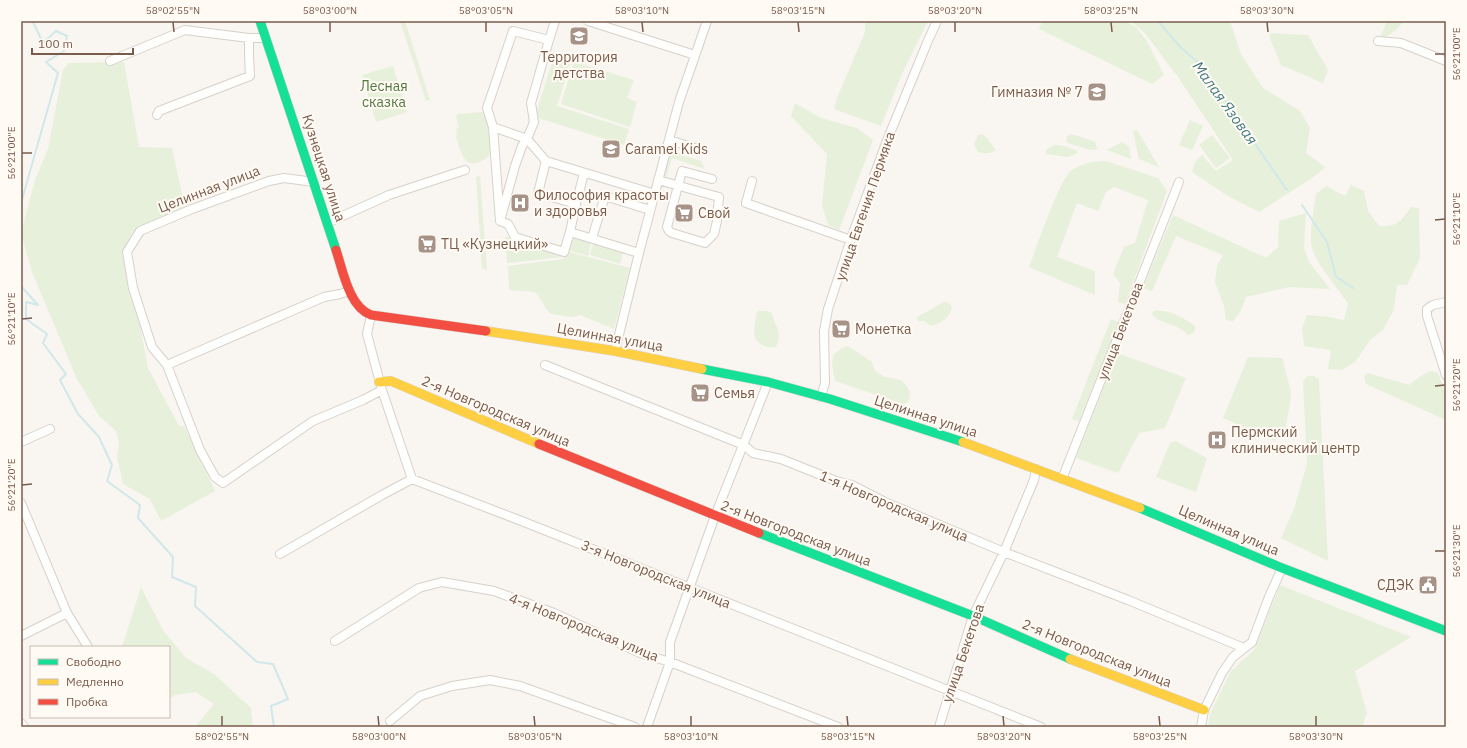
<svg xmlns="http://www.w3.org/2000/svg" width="1467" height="748" font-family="'IBM Plex Sans',sans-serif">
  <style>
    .green { fill: #e7f0db }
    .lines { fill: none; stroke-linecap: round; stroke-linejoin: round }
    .stream { stroke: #d0e8ea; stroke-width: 2 }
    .street-casing { stroke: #d7d1cb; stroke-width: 10 }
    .fast-casing { stroke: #d9d2cb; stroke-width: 10 }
    .slow-casing { stroke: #d9d2cb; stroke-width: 10 }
    .jam-casing { stroke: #d9d2cb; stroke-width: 10 }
    .street { stroke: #fefefd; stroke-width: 8 }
    .fast { stroke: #16e098; stroke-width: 9 }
    .slow { stroke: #ffcf43; stroke-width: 9 }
    .jam { stroke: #f24e42; stroke-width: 9 }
    .ticks { fill: none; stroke: #7a5c4d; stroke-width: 1.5 }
    .labels { text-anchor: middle; stroke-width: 4; stroke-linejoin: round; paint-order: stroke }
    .poi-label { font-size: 14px; fill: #7a5c4d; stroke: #fffaf3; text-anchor: start }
    .park-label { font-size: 14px; fill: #537a41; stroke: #fffaf3 }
    .street-label { font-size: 14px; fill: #7a5c4d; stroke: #fffaf3 }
    .water-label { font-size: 15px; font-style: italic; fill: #437c86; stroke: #fffaf3 }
    .neatline { fill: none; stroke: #7a5c4d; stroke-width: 1.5 }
    .ticks-label { font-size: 10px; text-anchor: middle; fill: #7a5c4d }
  </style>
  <rect width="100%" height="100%" fill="#f9f5f0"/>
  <!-- green -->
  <path class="green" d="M 400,21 L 405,21 L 430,100 L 426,101 Z
    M 867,21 L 928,21 L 902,74 L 881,126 L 834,109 L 837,98 L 865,32 L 865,25 Z
    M 1042,21 L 1124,21 L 1136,27 L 1147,41 L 1164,75 L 1152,84 L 1039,29 Z
    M 1130,21 L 1230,21 L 1241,54 L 1263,88 L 1300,111 L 1310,128 L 1306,153 L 1325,167 L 1315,176 L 1259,212 L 1228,196 L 1192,172 L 1195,162 L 1202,155 L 1216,171 L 1233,160 L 1178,77 L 1144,32 Z
    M 1387,21 L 1404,21 C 1398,28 1390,37 1380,38 Z
    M 1270,33 L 1308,35 L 1328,70 L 1323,83 L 1281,65 L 1270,39 Z
    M 554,56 L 571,61 L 557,106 L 629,129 L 624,145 L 535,117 Z
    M 124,62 L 139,147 L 172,148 L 185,208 L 133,231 L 123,253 L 137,310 L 148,368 L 179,426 L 184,426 L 215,491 L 161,521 L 150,499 L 123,484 L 117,457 L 119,442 L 116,431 L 99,416 L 77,379 L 32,272 L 21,233 L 35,180 L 48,149 L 63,70 L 69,63 Z
    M 574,62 L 634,80 L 627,98 L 637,102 L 630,127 L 561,104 Z
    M 393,66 L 407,112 L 376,122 L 362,75 Z
    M 795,103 L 821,118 L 857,128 L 873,140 L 839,230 L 828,225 L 822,205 L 827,154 L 791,116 Z
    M 482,112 C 485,114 484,113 486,116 C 488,121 492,152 489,156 C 487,159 482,161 479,162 C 463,169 460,148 456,137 L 457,135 L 456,129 L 459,128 L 456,116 L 459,114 Z
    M 1190,120 L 1203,126 L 1192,150 L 1179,145 Z
    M 1137,130 L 1159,167 L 1139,159 L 1133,131 Z
    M 981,134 C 989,137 990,144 996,150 C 990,154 984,154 978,152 L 974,144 L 978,135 Z
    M 1072,134 L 1095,142 L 1097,149 L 1090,150 L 1068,143 L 1066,141 L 1067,136 Z
    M 1212,135 L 1230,158 L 1216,168 L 1199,145 Z
    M 1122,142 L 1129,146 L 1131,159 L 1107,150 Z
    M 1055,145 L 1064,146 L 1077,151 L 1077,153 L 1068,157 L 1046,154 L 1046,150 Z
    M 671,152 L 701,161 L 705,169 L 672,158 L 666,177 L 663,176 L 663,173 Z
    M 1106,161 L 1158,178 L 1167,191 L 1125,304 L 1118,302 L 1120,283 L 1113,274 L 1124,247 L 1135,243 L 1148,200 L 1114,187 L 1106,192 L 1098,211 L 1077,203 L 1057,257 L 1095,271 L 1095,295 L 1029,267 C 1036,249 1059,180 1071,171 C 1084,162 1092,162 1106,161 Z
    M 480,176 L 487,270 L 482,268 L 476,177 Z
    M 1351,185 L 1364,191 L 1368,211 L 1379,226 C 1398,227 1401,221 1411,207 L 1419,208 L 1420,258 L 1407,285 L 1397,285 L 1394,309 L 1383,330 L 1370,340 L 1356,361 L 1342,370 L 1328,369 L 1331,350 L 1304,346 L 1302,328 L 1307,315 L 1329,317 L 1344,320 L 1348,304 C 1338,287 1311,260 1311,241 C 1310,226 1314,209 1316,194 L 1326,186 L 1345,196 Z
    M 1306,213 L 1304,248 L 1309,262 L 1330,289 L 1289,287 L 1246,297 L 1241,311 L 1233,321 L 1226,320 L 1224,306 L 1215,282 L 1217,266 L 1223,255 L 1176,236 L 1152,291 L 1143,288 L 1173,215 L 1266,258 L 1278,247 L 1279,221 Z
    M 571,234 L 592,240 L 588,256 L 567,250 Z
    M 505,236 L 563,257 L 507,263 Z
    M 594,241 L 624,250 L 620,264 L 590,255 Z
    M 569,252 L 630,268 L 614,329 L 580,315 L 572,317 L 551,314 L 546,309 L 544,304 C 540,301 540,296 536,293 C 533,291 514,291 509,290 L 508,266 L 563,259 Z
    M 943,302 L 947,302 L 952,306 C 950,319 942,322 931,326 L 924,321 L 918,321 L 917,317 L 939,305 Z
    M 758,311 L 767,311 L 772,313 C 775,328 783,331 776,347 C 765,349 753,343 754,330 C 754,328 755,325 755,323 C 756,318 755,315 758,311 Z
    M 1154,311 C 1169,309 1184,318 1195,326 L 1195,330 L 1193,333 L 1188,335 C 1178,323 1160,325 1152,314 Z
    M 1111,319 L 1119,322 L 1079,421 L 1072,419 Z
    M 848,346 L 872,362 L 875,371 L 885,377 L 901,380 C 909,388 913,394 907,403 L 903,404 L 835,381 L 832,364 L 833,355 L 842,348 Z
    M 1117,353 L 1186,378 L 1165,428 L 1139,433 L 1118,473 L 1076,458 Z
    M 1248,357 L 1282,358 L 1291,392 L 1290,404 L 1285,430 L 1275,441 L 1223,418 Z
    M 1430,371 L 1438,373 L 1446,395 L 1446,420 L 1366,384 L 1364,377 L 1368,373 L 1409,385 L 1419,377 Z
    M 1307,376 L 1314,376 L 1319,379 L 1328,561 L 1281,538 L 1294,509 L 1307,464 L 1303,382 Z
    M 1175,441 L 1207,458 L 1196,492 L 1156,477 L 1170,443 Z
    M 1280,585 L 1411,637 L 1355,671 L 1367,713 L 1362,727 L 1208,727 L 1210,714 L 1231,671 L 1254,650 Z
    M 141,587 L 163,630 L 186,658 L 214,674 L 251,708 L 253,727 L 195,727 L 214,704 L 196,692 L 175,695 L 169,699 L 169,647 L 122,647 Z"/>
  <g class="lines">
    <!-- stream -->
    <path class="stream" d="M 1158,21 L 1182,49 L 1199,63 L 1287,190
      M 21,203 L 58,73 L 46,62 L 64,51 L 67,36 L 56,31 L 43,43 L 33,22 L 34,21
      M 1302,205 L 1327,242 L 1336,277 L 1353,288
      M 21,278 L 21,286 L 38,305 L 26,302 L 26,319 L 47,334 L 43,343 L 66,374 L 60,380 L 78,414 L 99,437 L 112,465 L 107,481 L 140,505 L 138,518 L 173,557 L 172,577 L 196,587 L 195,606 L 257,662 L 273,664 L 288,699 L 271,706 L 274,727"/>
    <!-- street casing -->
    <g class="street-casing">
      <path id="street" d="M 588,21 L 695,55
        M 513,31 L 549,40 L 531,103 L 534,122 L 527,139 L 522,146 L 515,166 L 500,221 L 493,127 L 487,108 Z
        M 549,40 L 555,21
        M 1378,41 L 1401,43 L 1446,61
        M 110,61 L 185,30 L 249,38 L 265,38
        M 157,115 L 159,111 L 250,76 L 249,55 L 249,38
        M 493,127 L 527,139 L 546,161 L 538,193 L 576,204 L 570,232 L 564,252 L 515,237 L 508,224 L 500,221
        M 669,140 L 698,149
        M 546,161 L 655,194
        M 658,180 L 719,197 L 717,221 L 714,234 L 705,243 L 672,233 L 669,231 L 667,227 L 682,171 L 712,179
        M 752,181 L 746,203 L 851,240
        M 314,182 L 284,178 L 269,181 L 192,209 L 140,231 L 127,252 L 133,288 L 152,347 L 167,365 L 200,450 L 215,477 L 223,483 L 313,421 L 363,400 L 382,390
        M 576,204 L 584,173
        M 327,223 L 389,195 L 465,170
        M 570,232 L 639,253
        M 592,238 L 605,196 L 650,210
        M 1446,302 L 1433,305 L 1427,309 L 1427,316 L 1446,375
        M 371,315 L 367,334 L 382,390 L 412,479
        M 615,351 L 639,253 L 679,102 L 707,21
        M 167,365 L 324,297 L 340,294 L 350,291
        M 545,365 L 744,445 L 753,453 L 781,459 L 836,481 L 852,485 L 885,502 L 1004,552 L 1128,600 L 1244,648
        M 821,397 L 825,383 L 824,331 L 828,309 L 852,236 L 886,143 L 927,43 L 937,21
        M 21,442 L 50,429
        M 1062,479 L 1179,182
        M 21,503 L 67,613 L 88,647
        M 280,554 L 382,495 L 412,479 L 519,520 L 1041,727
        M 21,636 L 67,613
        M 335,641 L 419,588 L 442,582 L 494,591 L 554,613 L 640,653 L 670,662 L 838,727
        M 390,721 L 420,696 L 452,686 L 490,680 L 520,686 L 635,727
        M 21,723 L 24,727
        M 647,727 L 670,662 L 670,642 L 715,516 L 768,382
        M 939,727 L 973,616 L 1004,552 L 1034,480 L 1036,469
        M 1201,727 L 1204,710 L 1222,673 L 1233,657 L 1252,642 L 1269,597 L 1282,568"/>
    </g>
    <!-- fast casing -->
    <g class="fast-casing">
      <path id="fast" d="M 260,21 L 336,250
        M 702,369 L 768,382 L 830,399 L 963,442
        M 1140,508 L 1282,568 L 1446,631
        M 759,533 L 973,616 L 1070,659"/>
    </g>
    <!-- slow casing -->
    <g class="slow-casing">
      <path id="slow" d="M 486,331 L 615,351 L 702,369
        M 379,382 L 391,381 L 539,444
        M 963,442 L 1140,508
        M 1070,659 L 1204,710"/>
    </g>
    <!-- jam casing -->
    <g class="jam-casing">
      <path id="jam" d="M 336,250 C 343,271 349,307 371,315 L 486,331
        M 539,444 L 759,533"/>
    </g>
    <!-- street -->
    <use href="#street" class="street"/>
    <!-- fast -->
    <use href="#fast" class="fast"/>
    <!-- slow -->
    <use href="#slow" class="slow"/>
    <!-- jam -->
    <use href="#jam" class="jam"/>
  </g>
  <!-- ticks -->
  <path class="ticks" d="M 173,22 L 174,32M 330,22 L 330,32M 486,22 L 486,32M 642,22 L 643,32M 798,22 L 799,32M 955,22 L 955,32M 1111,22 L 1112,32M 1267,22 L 1268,32M 1435,54 L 1445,54M 22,153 L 32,153M 1435,220 L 1445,219M 22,319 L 32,318M 1435,386 L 1445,385M 22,485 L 32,484M 1435,551 L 1445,551M 222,716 L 222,726M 378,716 L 379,726M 534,716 L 535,726M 691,716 L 691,726M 847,716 L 848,726M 1003,716 L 1004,726M 1159,716 L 1160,726M 1316,716 L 1316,726"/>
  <!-- icons -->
  <defs>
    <g id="school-square" transform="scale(1)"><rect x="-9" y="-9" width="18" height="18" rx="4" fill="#a69286" stroke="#fffaf3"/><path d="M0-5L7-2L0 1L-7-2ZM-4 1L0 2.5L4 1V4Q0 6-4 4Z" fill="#fff"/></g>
    <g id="hospital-square" transform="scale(1)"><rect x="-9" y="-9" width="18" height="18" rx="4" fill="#a69286" stroke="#fffaf3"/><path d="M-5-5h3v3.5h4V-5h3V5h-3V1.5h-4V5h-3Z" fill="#fff"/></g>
    <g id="supermarket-square" transform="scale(1)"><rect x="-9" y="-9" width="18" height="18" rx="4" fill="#a69286" stroke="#fffaf3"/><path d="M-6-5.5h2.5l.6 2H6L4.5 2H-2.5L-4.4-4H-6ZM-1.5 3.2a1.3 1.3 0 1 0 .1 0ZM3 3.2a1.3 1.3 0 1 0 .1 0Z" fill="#fff"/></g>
    <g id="civic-square" transform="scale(1)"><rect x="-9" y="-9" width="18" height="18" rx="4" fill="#a69286" stroke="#fffaf3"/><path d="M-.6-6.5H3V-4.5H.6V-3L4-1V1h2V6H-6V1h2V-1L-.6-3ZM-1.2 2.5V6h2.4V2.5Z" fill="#fff"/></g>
  </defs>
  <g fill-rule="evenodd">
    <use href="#school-square" x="579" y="36"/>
    <use href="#school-square" x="1097" y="92"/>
    <use href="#school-square" x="611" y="149"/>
    <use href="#hospital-square" x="520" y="203"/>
    <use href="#supermarket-square" x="684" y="213"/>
    <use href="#supermarket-square" x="427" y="244"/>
    <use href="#supermarket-square" x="841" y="329"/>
    <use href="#supermarket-square" x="700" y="393"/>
    <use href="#hospital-square" x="1217" y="440"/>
    <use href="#civic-square" x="1428" y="585"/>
  </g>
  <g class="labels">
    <!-- poi labels -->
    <g class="poi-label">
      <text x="579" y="62" text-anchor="middle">Территория<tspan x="579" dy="16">детства</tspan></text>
      <text x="1083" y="97" text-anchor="end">Гимназия № 7</text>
      <text x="625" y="154">Caramel Kids</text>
      <text x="534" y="200">Философия красоты<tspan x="534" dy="16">и здоровья</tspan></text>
      <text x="698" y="218">Свой</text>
      <text x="441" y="249">ТЦ «Кузнецкий»</text>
      <text x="855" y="334">Монетка</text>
      <text x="714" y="398">Семья</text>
      <text x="1231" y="437">Пермский<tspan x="1231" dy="16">клинический центр</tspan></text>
      <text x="1414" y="590" text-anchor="end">СДЭК</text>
    </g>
    <!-- park labels -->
    <g class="park-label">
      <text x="384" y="91">Лесная<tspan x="384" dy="16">сказка</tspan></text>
    </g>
    <!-- street labels -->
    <g class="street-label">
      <text transform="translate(324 168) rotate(72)" y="5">Кузнецкая улица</text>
      <text transform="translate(209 189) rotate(-21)" y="5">Целинная улица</text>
      <text transform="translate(865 206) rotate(-71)" y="5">улица Евгения Пермяка</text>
      <text transform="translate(1120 331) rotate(-69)" y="5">улица Бекетова</text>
      <text transform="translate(610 337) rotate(10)" y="5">Целинная улица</text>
      <text transform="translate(496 411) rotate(23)" y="5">2-я Новгородская улица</text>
      <text transform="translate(926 416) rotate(18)" y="5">Целинная улица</text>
      <text transform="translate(894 506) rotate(23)" y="5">1-я Новгородская улица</text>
      <text transform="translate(1229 530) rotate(23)" y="5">Целинная улица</text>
      <text transform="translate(796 533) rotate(21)" y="5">2-я Новгородская улица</text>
      <text transform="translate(656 574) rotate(22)" y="5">3-я Новгородская улица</text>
      <text transform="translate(584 627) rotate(22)" y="5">4-я Новгородская улица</text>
      <text transform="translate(963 653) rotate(-71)" y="5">улица Бекетова</text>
      <text transform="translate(1097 653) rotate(22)" y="5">2-я Новгородская улица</text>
    </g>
    <!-- water labels -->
    <g class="water-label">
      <text transform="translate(1225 103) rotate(54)" y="5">Малая Язовая</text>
    </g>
  </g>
  <!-- border -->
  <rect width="1467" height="748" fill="none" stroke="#fffaf3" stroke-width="44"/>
  <!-- legend -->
  <rect x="30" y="646" width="140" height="72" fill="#fffaf3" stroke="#cabbb1"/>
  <rect x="38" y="659" width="20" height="6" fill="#16e098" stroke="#cabbb1"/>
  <text x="66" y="666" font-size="12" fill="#7a5c4d">Свободно</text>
  <rect x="38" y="679" width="20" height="6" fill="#ffcf43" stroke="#cabbb1"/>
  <text x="66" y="686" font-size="12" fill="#7a5c4d">Медленно</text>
  <rect x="38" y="699" width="20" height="6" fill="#f24e42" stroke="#cabbb1"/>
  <text x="66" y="706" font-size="12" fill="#7a5c4d">Пробка</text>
  <!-- scale -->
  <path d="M32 48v6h101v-6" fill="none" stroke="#7a5c4d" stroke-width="2"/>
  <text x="38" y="48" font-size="12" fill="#7a5c4d" stroke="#fffaf3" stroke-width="3" paint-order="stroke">100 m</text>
  <rect x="22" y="22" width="1423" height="704" class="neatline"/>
  <g class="ticks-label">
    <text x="173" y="14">58°02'55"N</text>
    <text x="330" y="14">58°03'00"N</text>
    <text x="486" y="14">58°03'05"N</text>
    <text x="642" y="14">58°03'10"N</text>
    <text x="798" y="14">58°03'15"N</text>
    <text x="955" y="14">58°03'20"N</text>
    <text x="1111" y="14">58°03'25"N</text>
    <text x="1267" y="14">58°03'30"N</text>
    <text transform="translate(1456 54) rotate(-90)" y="4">56°21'00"E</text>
    <text transform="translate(11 153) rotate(-90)" y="4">56°21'00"E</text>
    <text transform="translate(1456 219) rotate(-90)" y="4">56°21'10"E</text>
    <text transform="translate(11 319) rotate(-90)" y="4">56°21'10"E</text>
    <text transform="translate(1456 385) rotate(-90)" y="4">56°21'20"E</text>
    <text transform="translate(11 485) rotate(-90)" y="4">56°21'20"E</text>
    <text transform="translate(1456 551) rotate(-90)" y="4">56°21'30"E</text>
    <text x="222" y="740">58°02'55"N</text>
    <text x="379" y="740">58°03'00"N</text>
    <text x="535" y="740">58°03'05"N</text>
    <text x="691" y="740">58°03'10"N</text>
    <text x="848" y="740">58°03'15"N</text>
    <text x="1004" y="740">58°03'20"N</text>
    <text x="1160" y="740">58°03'25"N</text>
    <text x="1316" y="740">58°03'30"N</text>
  </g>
</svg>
